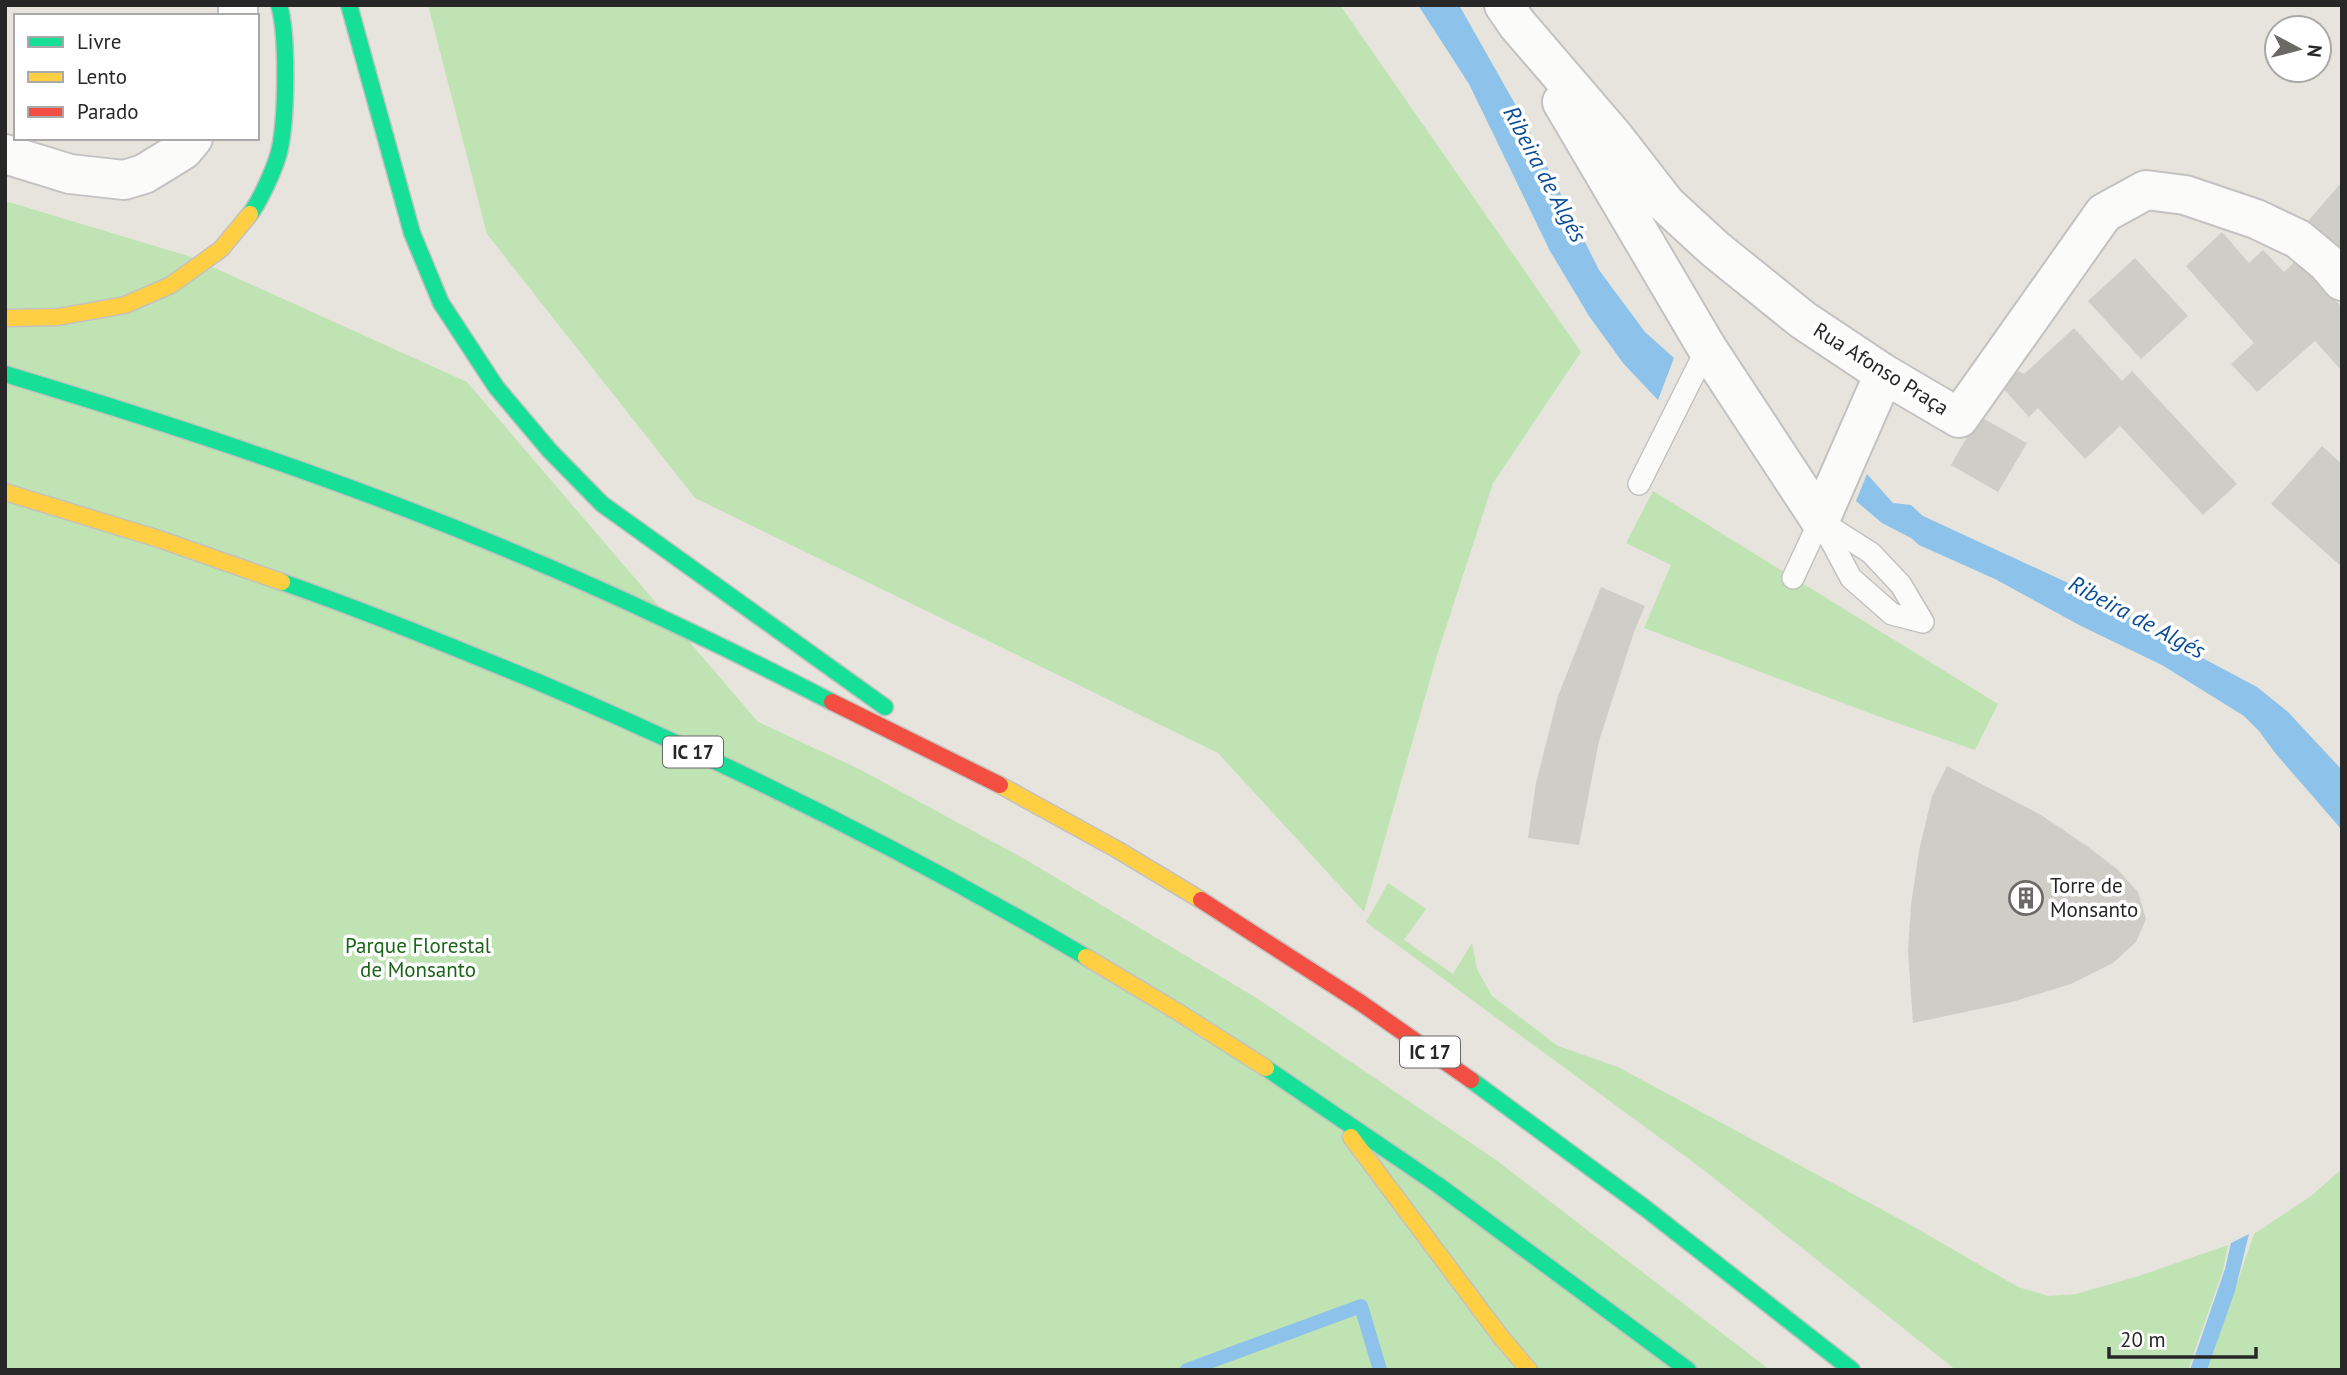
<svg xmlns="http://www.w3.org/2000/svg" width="2347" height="1375" font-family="'PT Sans',sans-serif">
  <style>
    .green { fill: #bfe3b3 }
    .water { fill: #8dc2ea }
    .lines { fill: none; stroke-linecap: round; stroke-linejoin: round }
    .stream { stroke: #8dc2ea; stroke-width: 14 }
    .building { fill: #cfcdc7 }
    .lane-casing { stroke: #c3c2c2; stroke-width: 24 }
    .street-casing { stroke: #c3c2c2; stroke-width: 42 }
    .fast-casing { stroke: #c3c2bf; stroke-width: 19 }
    .slow-casing { stroke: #c3c2bf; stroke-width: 19 }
    .jam-casing { stroke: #c3c2bf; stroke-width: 19 }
    .lane { stroke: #fbfbfa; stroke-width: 21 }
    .street { stroke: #fbfbfa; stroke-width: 38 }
    .fast { stroke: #16e098; stroke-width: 16 }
    .slow { stroke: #ffcf43; stroke-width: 16 }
    .jam { stroke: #f24e42; stroke-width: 16 }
    .labels { text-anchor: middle; stroke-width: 7; stroke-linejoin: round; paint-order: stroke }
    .shield { fill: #fff; stroke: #686868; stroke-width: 2 }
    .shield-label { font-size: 19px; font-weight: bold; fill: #272727 }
    .street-label { font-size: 21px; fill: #272727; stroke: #fff }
    .poi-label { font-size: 21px; fill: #272727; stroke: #fff; text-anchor: start }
    .park-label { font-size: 21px; fill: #196417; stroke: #fff }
    .water-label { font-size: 23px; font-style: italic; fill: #0a4d98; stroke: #fff }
  </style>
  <rect width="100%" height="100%" fill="#e6e4dc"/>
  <!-- green -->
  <path class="green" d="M 428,5 L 1340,5 L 1581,352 L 1493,483 L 1437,655 L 1364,912 L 1218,753 L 695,498 L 487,234 Z
    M 5,201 L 188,256 L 467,382 L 758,722 L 861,770 L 1028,861 L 1258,999 L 1496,1160 L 1770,1370 L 5,1370 Z
    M 1653,491 L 1998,704 L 1975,750 L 1880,717 L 1644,628 L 1671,565 L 1626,543 Z
    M 1388,883 L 1426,909 L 1404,940 L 1453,974 L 1472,943 L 1477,969 L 1492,996 L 1558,1046 L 1618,1067 L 1914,1227 L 2018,1287 L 2049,1296 L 2076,1294 L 2139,1276 L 2228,1245 L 2223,1270 L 2188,1370 L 1956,1370 L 1705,1171 L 1366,922 Z
    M 2342,1169 L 2342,1370 L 2207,1370 L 2254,1234 L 2311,1196 Z"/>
  <!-- water -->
  <path class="water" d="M 1418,5 L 1459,5 L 1519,111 L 1599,270 L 1645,332 L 1674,358 L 1658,400 L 1623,363 L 1589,316 L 1550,251 L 1469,84 Z
    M 1867,474 L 1893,503 L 1911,505 L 1923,516 L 2092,594 L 2163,637 L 2257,687 L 2288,712 L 2342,770 L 2342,830 L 2276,754 L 2259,731 L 2244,716 L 2162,665 L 2081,626 L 1995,579 L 1919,545 L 1911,538 L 1882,523 L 1856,501 Z
    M 2249,1234 L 2235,1291 L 2207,1370 L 2190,1370 L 2225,1269 L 2231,1243 Z"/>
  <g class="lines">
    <!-- stream -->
    <path class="stream" d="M 1187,1370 L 1361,1306 L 1380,1370"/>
  </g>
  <!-- building -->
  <path class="building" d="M 2342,182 L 2342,250 L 2308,221 Z
    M 2222,232 L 2249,263 L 2263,250 L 2284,272 L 2301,256 L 2342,308 L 2342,371 L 2315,341 L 2257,392 L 2231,364 L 2254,343 L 2186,266 Z
    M 2135,258 L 2188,316 L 2141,359 L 2088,301 Z
    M 2074,328 L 2122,381 L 2132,371 L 2237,484 L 2203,515 L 2120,426 L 2085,459 L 2038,408 L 2029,417 L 2001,386 L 2011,367 L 2024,374 Z
    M 1979,416 L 2027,443 L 1998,492 L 1951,465 Z
    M 2322,446 L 2342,464 L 2342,567 L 2271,504 Z
    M 1601,587 L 1645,606 L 1634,632 L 1599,741 L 1579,845 L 1528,838 L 1536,783 L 1558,696 Z
    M 1947,766 L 2041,815 L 2087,846 L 2117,869 L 2138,892 L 2146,919 L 2136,942 L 2113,963 L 2071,984 L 2012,1002 L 1913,1023 L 1908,951 L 1911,905 L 1919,851 L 1932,796 Z"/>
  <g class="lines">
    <!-- lane casing -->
    <g class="lane-casing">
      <path id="lane" d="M 1639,484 L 1707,348
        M 1820,520 L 1851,578 L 1892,614 L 1923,622
        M 1824,523 L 1871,553 L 1901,585 L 1923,622
        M 1793,578 L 1820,520"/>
    </g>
    <!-- street casing -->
    <g class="street-casing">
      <path id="street" d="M 1504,5 L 1517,24 L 1614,137 L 1666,204 L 1715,249 L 1803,320 L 1884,374 L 1959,418 L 2104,213 L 2146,190 L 2185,195 L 2256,219 L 2298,239 L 2327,263 L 2342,281
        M 238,16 L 238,5
        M 1562,102 L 1707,348 L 1820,520
        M 5,154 L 70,174 L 124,180 L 144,174 L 183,150 L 193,138
        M 1820,520 L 1884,374"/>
    </g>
    <!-- fast casing -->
    <g class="fast-casing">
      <path id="fast" d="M 349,5 L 412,233 L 441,303 L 496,387 L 550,451 L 602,504 L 885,707
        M 250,214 C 260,201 273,172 278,156 C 287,125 288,35 279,5
        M 5,374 C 181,427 356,485 525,557 C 630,601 731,650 832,702
        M 282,582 C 368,612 453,647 538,682 C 726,762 910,853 1086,957
        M 1266,1068 L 1438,1185 L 1688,1370
        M 1471,1080 L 1645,1208 L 1852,1370"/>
    </g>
    <!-- slow casing -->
    <g class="slow-casing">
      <path id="slow" d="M 5,318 L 58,317 L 125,305 L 171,285 L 221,249 L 250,214
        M 5,492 L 159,539 L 282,582
        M 1000,785 L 1118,850 L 1201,900
        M 1086,957 L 1178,1012 L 1266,1068
        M 1351,1137 L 1501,1337 L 1529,1370"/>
    </g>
    <!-- jam casing -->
    <g class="jam-casing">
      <path id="jam" d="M 832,702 L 1000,785
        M 1201,900 L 1361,1003 L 1471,1080"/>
    </g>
    <!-- lane -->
    <use href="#lane" class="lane"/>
    <!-- street -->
    <use href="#street" class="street"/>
    <!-- fast -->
    <use href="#fast" class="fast"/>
    <!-- slow -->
    <use href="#slow" class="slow"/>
    <!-- jam -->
    <use href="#jam" class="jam"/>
  </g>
  <!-- icons -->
  <defs>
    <g id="building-ring" transform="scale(1.75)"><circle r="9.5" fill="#fff" stroke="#6a6966" stroke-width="1.5"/><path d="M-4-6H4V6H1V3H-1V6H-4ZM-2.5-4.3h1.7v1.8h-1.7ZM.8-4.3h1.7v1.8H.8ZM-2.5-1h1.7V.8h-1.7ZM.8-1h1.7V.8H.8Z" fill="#6a6966"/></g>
  </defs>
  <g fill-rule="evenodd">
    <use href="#building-ring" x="2026" y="898"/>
  </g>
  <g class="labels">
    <!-- shield labels -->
    <g class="shield">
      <rect x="663" y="736.5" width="60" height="31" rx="5"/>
      <rect x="1400" y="1036.5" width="60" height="31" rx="5"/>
    </g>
    <g class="shield-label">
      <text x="693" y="759">IC 17</text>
      <text x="1430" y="1059">IC 17</text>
    </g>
    <!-- street labels -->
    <g class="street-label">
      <text transform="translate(1881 369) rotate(32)" y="7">Rua Afonso Praça</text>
    </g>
    <!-- poi labels -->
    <g class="poi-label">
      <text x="2050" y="893">Torre de<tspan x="2050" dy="24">Monsanto</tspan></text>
    </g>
    <!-- park labels -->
    <g class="park-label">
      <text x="418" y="953">Parque Florestal<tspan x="418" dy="24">de Monsanto</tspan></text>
    </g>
    <!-- water labels -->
    <g class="water-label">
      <text transform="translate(1545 174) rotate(62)" y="8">Ribeira de Algés</text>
      <text transform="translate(2137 617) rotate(28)" y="8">Ribeira de Algés</text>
    </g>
  </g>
  <!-- border -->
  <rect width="2347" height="1375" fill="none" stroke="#272727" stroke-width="14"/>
  <!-- legend -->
  <rect x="14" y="14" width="245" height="126" fill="#ffffff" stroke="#a9a9a9" stroke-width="2"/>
  <rect x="28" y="37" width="35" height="10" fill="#16e098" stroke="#a9a9a9" stroke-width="2"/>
  <text x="77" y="49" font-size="21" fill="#272727">Livre</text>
  <rect x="28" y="72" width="35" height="10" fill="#ffcf43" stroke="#a9a9a9" stroke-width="2"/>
  <text x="77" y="84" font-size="21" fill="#272727">Lento</text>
  <rect x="28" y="107" width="35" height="10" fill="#f24e42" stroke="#a9a9a9" stroke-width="2"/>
  <text x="77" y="119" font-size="21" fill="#272727">Parado</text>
  <!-- north arrow -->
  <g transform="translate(2298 49) rotate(97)"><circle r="33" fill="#ffffff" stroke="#a9a9a9" stroke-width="2"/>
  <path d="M0-5L12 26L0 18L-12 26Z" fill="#6a6966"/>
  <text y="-10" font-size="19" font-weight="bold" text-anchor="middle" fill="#272727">N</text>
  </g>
  <!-- scale -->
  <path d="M2109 1347v10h147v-10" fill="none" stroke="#272727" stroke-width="3.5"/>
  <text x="2120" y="1347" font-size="21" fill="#272727" stroke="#ffffff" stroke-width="5" paint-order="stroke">20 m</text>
</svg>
